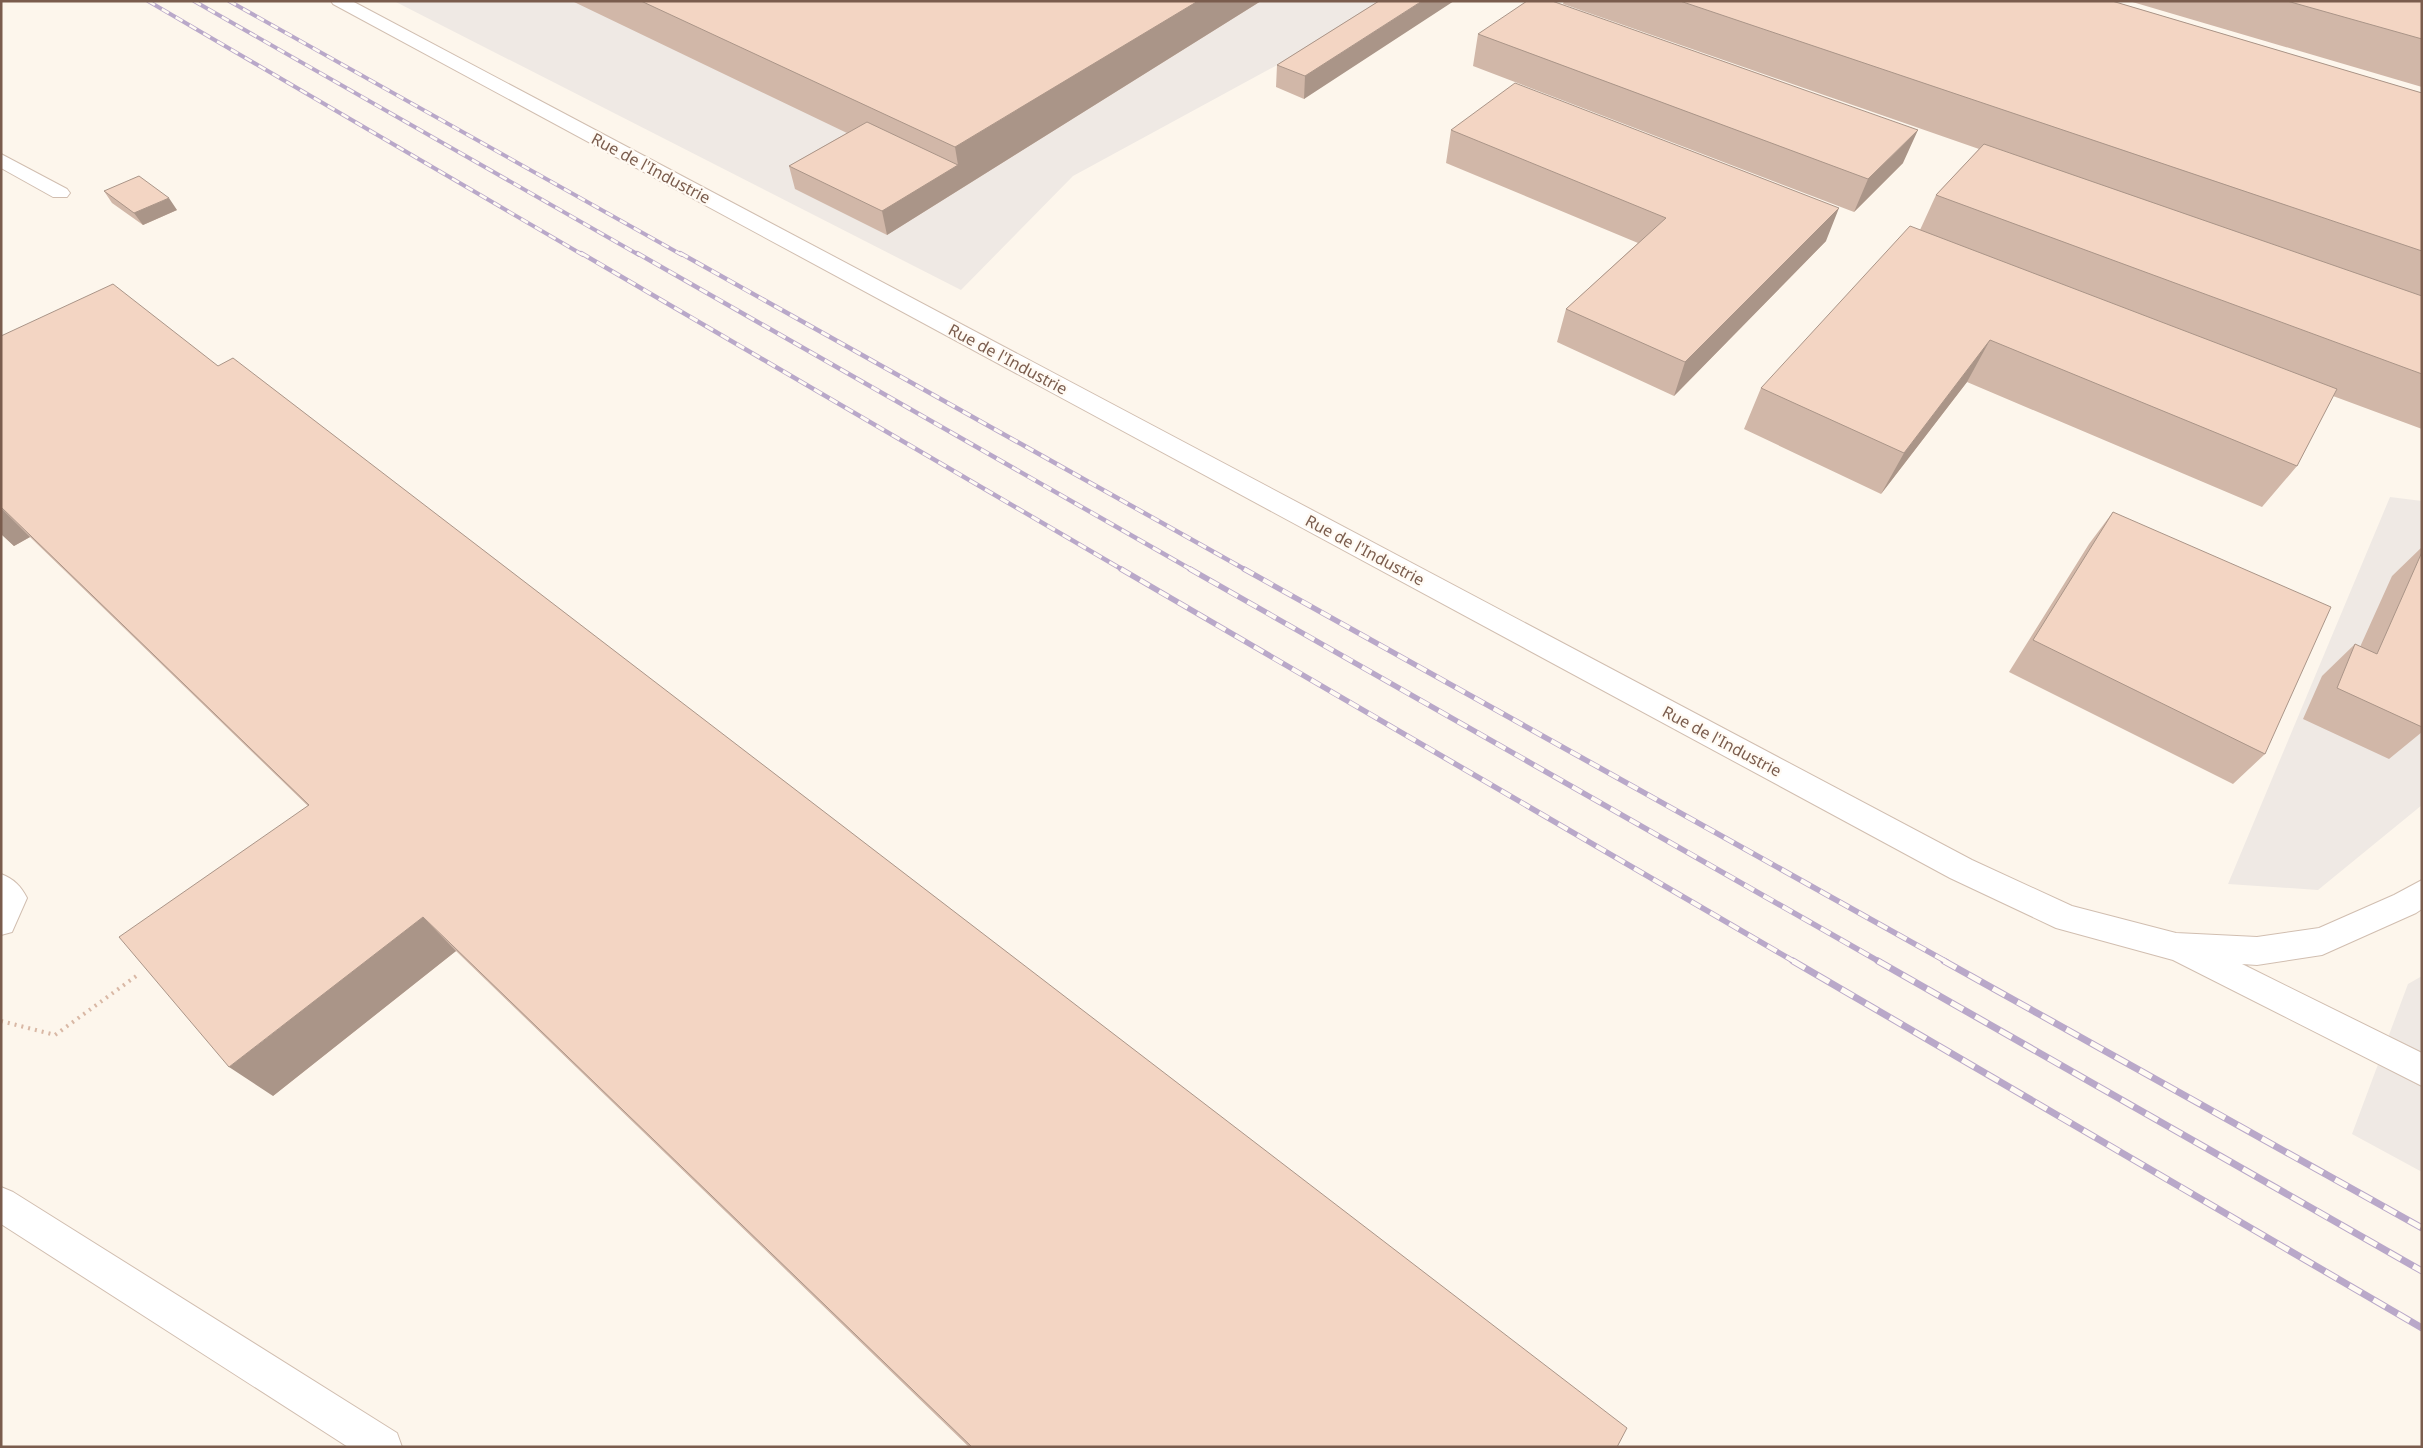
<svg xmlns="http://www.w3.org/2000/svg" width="2423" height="1448" font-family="'Noto Sans',sans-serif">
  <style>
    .industrial { fill: #efe9e4 }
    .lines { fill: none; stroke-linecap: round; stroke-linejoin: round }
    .minor-casing { stroke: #d1beb0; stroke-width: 2 }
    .path { stroke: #d9b8a5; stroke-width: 4; stroke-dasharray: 2 5; stroke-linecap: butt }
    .minor { fill: #fff; fill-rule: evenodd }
    .rail-far3-casing { stroke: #b9a8c9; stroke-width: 4 }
    .rail-far2-casing { stroke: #b9a8c9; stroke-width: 4.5 }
    .rail-far1-casing { stroke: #b9a8c9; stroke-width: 5.5 }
    .rail-casing { stroke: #b9a8c9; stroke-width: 7 }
    .rail-far3 { stroke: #fffaf3; stroke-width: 2.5; stroke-dasharray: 8; stroke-linecap: butt }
    .rail-far2 { stroke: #fffaf3; stroke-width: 3; stroke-dasharray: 9; stroke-linecap: butt }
    .rail-far1 { stroke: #fffaf3; stroke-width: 4; stroke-dasharray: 11; stroke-linecap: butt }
    .rail { stroke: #fffaf3; stroke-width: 5; stroke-dasharray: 14; stroke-linecap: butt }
    .wall { fill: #d1b7a8 }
    .shaded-wall { fill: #aa9588 }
    .building { fill: #f3d5c3; stroke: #aa9588 }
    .labels { text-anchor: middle; stroke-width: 4.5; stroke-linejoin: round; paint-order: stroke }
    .street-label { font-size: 16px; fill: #7a5c4d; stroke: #fffaf3 }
  </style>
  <rect width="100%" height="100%" fill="#fdf6ec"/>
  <!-- industrial -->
  <path class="industrial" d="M 394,1 L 1395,1 L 1073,176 L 961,290 Z
    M 2390,497 L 2422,501 L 2422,805 L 2318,890 L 2228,884 Z
    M 2422,976 L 2422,1172 L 2352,1134 L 2408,984 Z"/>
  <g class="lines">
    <!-- minor casing -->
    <g class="minor-casing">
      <path id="minor" d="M 331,1 L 352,1 L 1972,860 L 2072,906 L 2176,933 L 2257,937 L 2319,928 L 2394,895 L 2422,880 L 2422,909 L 2416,913 L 2322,955 L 2257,965 L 2242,964 L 2422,1053 L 2422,1086 L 2173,960 L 2056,928 L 1950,878 L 333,4 Z
        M 1,154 L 67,189 L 70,193 L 67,197 L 53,197 L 1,168 Z
        M 1,874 C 14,879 21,886 27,898 L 12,932 L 1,935 Z
        M 1,1187 L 13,1192 L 397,1433 L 402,1447 L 348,1447 L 1,1224 Z"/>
    </g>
    <!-- path -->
    <path class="path" d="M 1,1021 L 55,1035 L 139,974"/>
    <!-- minor -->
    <use href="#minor" class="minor"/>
    <!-- rail-far3 casing -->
    <g class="rail-far3-casing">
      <path id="rail-far3" d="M 148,1 L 583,255
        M 194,1 L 639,255
        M 229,1 L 682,255"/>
    </g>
    <!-- rail-far2 casing -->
    <g class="rail-far2-casing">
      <path id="rail-far2" d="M 581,253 L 1123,570
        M 637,253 L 1192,570
        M 680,253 L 1246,570"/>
    </g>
    <!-- rail-far1 casing -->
    <g class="rail-far1-casing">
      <path id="rail-far1" d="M 1121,569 L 1795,962
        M 1190,569 L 1880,962
        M 1244,569 L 1947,962"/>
    </g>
    <!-- rail casing -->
    <g class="rail-casing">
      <path id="rail" d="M 1793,961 L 2422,1328
        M 1878,961 L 2422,1271
        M 1944,961 L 2422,1228"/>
    </g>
    <!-- rail-far3 -->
    <use href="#rail-far3" class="rail-far3"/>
    <!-- rail-far2 -->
    <use href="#rail-far2" class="rail-far2"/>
    <!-- rail-far1 -->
    <use href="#rail-far1" class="rail-far1"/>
    <!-- rail -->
    <use href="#rail" class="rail"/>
  </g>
  <!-- wall -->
  <path class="wall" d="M 572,1 L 1261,1 L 887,235 L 795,189 L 789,166 L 847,133 Z
    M 1379,1 L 1304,99 L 1276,87 L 1277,65 Z
    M 1564,1 L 2112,1 L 2422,93 L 2422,429 L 2333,396 L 2297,466 L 2262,507 L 1967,382 L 1881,494 L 1744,429 L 1761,388 L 1920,230 L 1936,195 L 1979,149 L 1563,4 Z
    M 2129,1 L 2422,1 L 2422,87 Z
    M 1478,34 L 1903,163 L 1854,212 L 1473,66 Z
    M 1451,130 L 1826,241 L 1674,396 L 1557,342 L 1566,309 L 1638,243 L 1446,163 Z
    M 104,191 L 177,210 L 143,225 L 112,203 Z
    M 1,336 L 218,366 L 1617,1447 L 969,1447 L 456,951 L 273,1096 L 308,806 L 30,537 L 14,546 L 1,534 Z
    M 2113,512 L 2265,754 L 2233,784 L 2009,672 L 2089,544 Z
    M 2422,547 L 2422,732 L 2389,759 L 2303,719 L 2322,676 L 2355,644 L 2360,647 L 2392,576 Z"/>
  <!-- shaded-wall -->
  <path class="shaded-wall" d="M 1198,1 L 1261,1 L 887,235 L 882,211 L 958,165 L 955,147 Z
    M 1422,1 L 1454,1 L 1304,99 L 1305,76 Z
    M 1918,130 L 1903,163 L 1854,212 L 1868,179 Z
    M 169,198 L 177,210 L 143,225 L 134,213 Z
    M 1839,208 L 1826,241 L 1674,396 L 1685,362 Z
    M 1990,340 L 1967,382 L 1881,494 L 1904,453 Z
    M 1,508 L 30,537 L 14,546 L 1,534 Z
    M 423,917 L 456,951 L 273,1096 L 229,1067 Z"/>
  <!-- building -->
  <path class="building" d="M 641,1 L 1198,1 L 955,147 Z
    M 1379,1 L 1422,1 L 1305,76 L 1277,65 Z
    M 1527,1 L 1552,1 L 1918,130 L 1868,179 L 1478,34 Z
    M 1680,1 L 2112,1 L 2422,93 L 2422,251 Z
    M 2287,1 L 2422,1 L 2422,39 Z
    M 1515,83 L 1839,208 L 1685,362 L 1566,309 L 1666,218 L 1451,130 Z
    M 867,122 L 958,165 L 882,211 L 789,166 Z
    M 1984,144 L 2422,296 L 2422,374 L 1936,195 Z
    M 139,176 L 169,198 L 134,213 L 104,191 Z
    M 1910,226 L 2337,389 L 2297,466 L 1990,340 L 1904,453 L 1761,388 Z
    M 113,284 L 218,366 L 233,358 L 1627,1428 L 1617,1447 L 972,1447 L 423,917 L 229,1067 L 119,937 L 309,805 L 1,507 L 1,336 Z
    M 2113,512 L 2331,607 L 2265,754 L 2033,640 Z
    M 2422,552 L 2422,727 L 2337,688 L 2355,644 L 2377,654 Z"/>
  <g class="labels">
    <!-- street labels -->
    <g class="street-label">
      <text transform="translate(651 168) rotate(28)" y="6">Rue de l'Industrie</text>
      <text transform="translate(1008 359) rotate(28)" y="6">Rue de l'Industrie</text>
      <text transform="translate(1365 550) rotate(28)" y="6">Rue de l'Industrie</text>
      <text transform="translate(1722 741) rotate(28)" y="6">Rue de l'Industrie</text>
    </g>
  </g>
  <!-- border -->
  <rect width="2423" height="1448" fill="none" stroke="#7a5c4d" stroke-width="5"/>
</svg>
